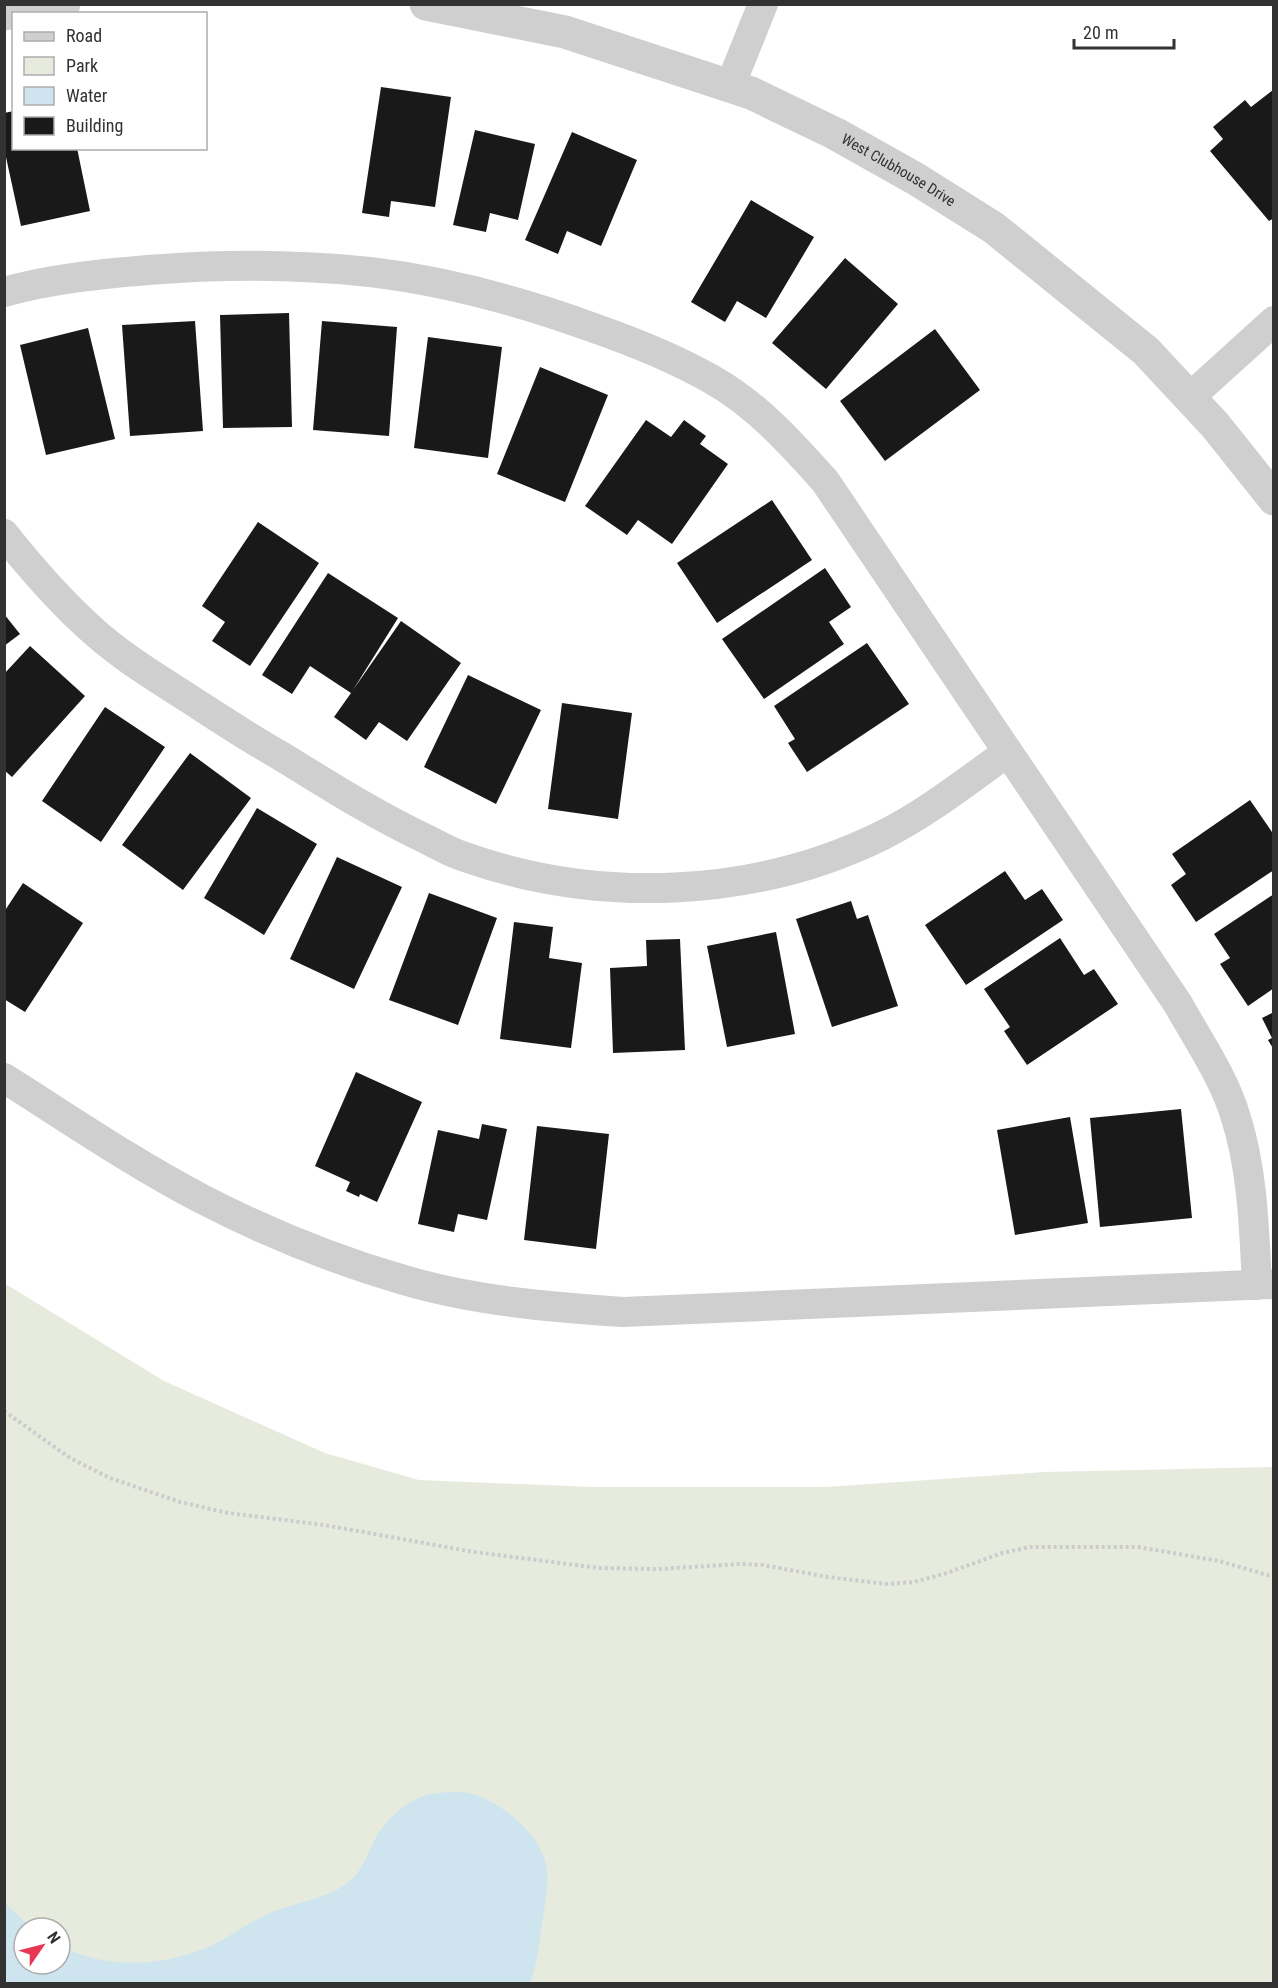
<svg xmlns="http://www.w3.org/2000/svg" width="1278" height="1988" font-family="'Roboto Condensed',sans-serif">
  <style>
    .green { fill: #e6ebde; fill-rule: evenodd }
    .water { fill: #cee4ee }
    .building { fill: #191919 }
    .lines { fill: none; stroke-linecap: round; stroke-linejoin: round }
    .path { stroke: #ccc; stroke-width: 4; stroke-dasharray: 3 3; stroke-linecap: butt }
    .minor { stroke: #cfcfcf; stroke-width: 30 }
    .tertiary { stroke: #cfcfcf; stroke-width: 33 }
    .labels { text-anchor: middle; stroke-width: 6; stroke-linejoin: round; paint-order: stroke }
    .street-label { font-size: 15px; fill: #323232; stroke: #fff }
  </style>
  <rect width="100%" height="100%" fill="#fff"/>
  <!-- green -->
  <path class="green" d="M 4,1283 L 164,1381 L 325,1453 L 419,1480 L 592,1487 L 826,1487 L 1044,1472 L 1273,1467 L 1273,1983 L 5,1983 ZM 24,1928 L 60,1928 L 60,1964 L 24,1964 Z"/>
  <!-- water -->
  <path class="water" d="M 449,1792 C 455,1792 462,1792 468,1793 C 498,1799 541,1834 546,1865 C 550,1885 544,1905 542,1925 C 539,1944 537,1965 530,1983 L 5,1983 L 5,1900 L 8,1906 L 31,1928 L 24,1928 L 24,1964 L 60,1964 L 60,1946 C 106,1969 159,1967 206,1948 C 231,1937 252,1919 278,1910 C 304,1900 332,1898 353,1878 C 365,1866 369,1849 378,1834 C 388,1818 408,1800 427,1795 C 434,1793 442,1793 449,1792 Z"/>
  <!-- building -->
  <path class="building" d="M 381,87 L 451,97 L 435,207 L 391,201 L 389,217 L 362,213 Z
    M 1273,90 L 1274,218 L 1269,221 L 1210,151 L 1223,139 L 1213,127 L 1245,100 L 1251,107 Z
    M 14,111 L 14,148 L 77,148 L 90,211 L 21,226 L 4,148 L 4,113 Z
    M 475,130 L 535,144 L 518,220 L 490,213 L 486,232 L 453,225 Z
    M 572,132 L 637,160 L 601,246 L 567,231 L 558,254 L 525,240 Z
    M 751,200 L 814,237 L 766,318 L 737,301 L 725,322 L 691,302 Z
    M 845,258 L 898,304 L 826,389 L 772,343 Z
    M 289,313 L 292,427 L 223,428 L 220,315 Z
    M 195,321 L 203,431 L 130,436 L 122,325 Z
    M 322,321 L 397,327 L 389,436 L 313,430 Z
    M 88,328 L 115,439 L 46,455 L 20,345 Z
    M 935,329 L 980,390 L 885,461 L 840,401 Z
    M 428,337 L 502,347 L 488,458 L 414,448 Z
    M 540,367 L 608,395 L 565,502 L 497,474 Z
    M 646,420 L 671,437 L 684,420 L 706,436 L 700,444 L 728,464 L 672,544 L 638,520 L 627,535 L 585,506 Z
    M 772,500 L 812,560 L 717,623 L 677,563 Z
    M 258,522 L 319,563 L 250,666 L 212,641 L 225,622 L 202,606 Z
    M 825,568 L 851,607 L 829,622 L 844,644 L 764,699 L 722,639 Z
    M 328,573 L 398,618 L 353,690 L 401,621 L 461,663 L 407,741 L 379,722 L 366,740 L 334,717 L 351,693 L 310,666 L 292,694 L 262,675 Z
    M 4,614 L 20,634 L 4,646 Z
    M 867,643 L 909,704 L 807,772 L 788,743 L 795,739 L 774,706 Z
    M 30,646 L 85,696 L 12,777 L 4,770 L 4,674 Z
    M 468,675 L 541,710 L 496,804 L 424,767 Z
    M 562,703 L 632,713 L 618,819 L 548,809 Z
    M 105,707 L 165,747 L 101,842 L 42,801 Z
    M 190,753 L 251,798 L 183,890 L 122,845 Z
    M 1250,800 L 1274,835 L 1274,870 L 1196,922 L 1171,885 L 1186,874 L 1172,854 Z
    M 257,808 L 317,844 L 264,935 L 204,898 Z
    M 337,857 L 402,887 L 354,989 L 290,959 Z
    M 1005,871 L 1025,900 L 1042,889 L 1063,920 L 966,985 L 925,925 Z
    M 23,883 L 83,923 L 25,1012 L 4,999 L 4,912 Z
    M 429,893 L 497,918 L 458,1025 L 389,1000 Z
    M 1274,894 L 1274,988 L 1248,1006 L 1220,964 L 1230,958 L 1214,934 Z
    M 851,901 L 857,919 L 868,915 L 898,1006 L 832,1027 L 796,919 Z
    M 514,922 L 553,927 L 549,958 L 582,963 L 571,1048 L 500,1039 Z
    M 776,932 L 795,1034 L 727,1047 L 707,946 Z
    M 1060,938 L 1084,975 L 1094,969 L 1118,1004 L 1027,1065 L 1004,1031 L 1010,1027 L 984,989 Z
    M 680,939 L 685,1050 L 613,1053 L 610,968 L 647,966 L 646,940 Z
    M 1274,1012 L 1274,1050 L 1268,1040 L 1272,1038 L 1262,1018 Z
    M 356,1072 L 422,1102 L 377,1202 L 360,1194 L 359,1197 L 346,1191 L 350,1182 L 315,1166 Z
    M 1181,1109 L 1192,1218 L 1100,1227 L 1090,1118 Z
    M 1070,1117 L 1088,1223 L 1015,1235 L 997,1130 Z
    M 482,1124 L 507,1129 L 487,1220 L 458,1214 L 454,1232 L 418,1224 L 438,1130 L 479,1139 Z
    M 537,1126 L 609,1134 L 596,1249 L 524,1240 Z"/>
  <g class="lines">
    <!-- path -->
    <path class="path" d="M 4,1411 L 70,1458 L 110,1478 L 180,1502 L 228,1513 L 324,1525 L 474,1552 L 599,1568 L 659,1569 L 740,1564 L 763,1565 L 828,1577 L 887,1584 L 914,1582 L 947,1573 L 1002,1553 L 1030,1547 L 1138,1547 L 1219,1561 L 1274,1577"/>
    <!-- minor -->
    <path class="minor" d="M 730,86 L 763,4
      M 4,292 C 50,279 100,274 148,270 C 221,264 297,264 370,272 C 446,281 523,302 594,328 C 634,342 674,358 711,379 C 756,404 791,443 825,481 L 1178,1004 C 1198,1040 1225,1079 1236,1118 C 1253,1172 1254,1229 1257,1285
      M 1189,398 L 1274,321
      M 4,534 C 31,568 58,599 90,628 C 119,655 154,676 188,698 C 219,718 249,738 281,756 C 328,785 375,815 426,839 C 438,845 450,852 462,856 C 597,904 754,899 883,835 C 927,813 967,781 1008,752
      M 4,1078 C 69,1119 133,1163 202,1199 C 266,1232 334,1260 404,1280 C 475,1301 549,1307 623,1312 L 1274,1284"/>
    <!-- tertiary -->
    <g class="tertiary">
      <path id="s1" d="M 426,4 L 565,32 L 751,93 L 836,134 L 916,179 L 994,228 L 1146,351 L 1215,425 L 1274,499"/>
      <path d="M 4,14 L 64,4"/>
    </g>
  </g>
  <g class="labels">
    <!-- street labels -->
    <g class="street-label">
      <text dy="5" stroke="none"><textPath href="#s1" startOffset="504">West Clubhouse Drive</textPath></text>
    </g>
  </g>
  <!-- border -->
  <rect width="1278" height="1988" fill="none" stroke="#323232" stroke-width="12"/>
  <!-- legend -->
  <rect x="12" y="12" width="195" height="138" fill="#ffffff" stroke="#adadad" stroke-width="1.5"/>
  <rect x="24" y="32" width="30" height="9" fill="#cfcfcf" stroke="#adadad" stroke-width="1.5"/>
  <text x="66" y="42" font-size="18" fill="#323232">Road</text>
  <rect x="24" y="57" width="30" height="18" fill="#e6ebde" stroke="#adadad" stroke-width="1.5"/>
  <text x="66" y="72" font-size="18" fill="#323232">Park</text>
  <rect x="24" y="87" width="30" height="18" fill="#cee4ee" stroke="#adadad" stroke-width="1.5"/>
  <text x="66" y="102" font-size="18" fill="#323232">Water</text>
  <rect x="24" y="117" width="30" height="18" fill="#191919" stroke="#adadad" stroke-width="1.5"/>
  <text x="66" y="132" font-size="18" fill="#323232">Building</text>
  <!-- north arrow -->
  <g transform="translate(42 1946) rotate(55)"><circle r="28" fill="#ffffff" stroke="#adadad" stroke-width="1.5"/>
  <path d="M0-4.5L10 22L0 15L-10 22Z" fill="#e73754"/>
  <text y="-9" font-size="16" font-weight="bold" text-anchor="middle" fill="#323232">N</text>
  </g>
  <!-- scale -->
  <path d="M1074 39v9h100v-9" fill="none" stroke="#323232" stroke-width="3"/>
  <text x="1083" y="39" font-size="18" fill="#323232" stroke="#ffffff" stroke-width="4.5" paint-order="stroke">20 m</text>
</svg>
